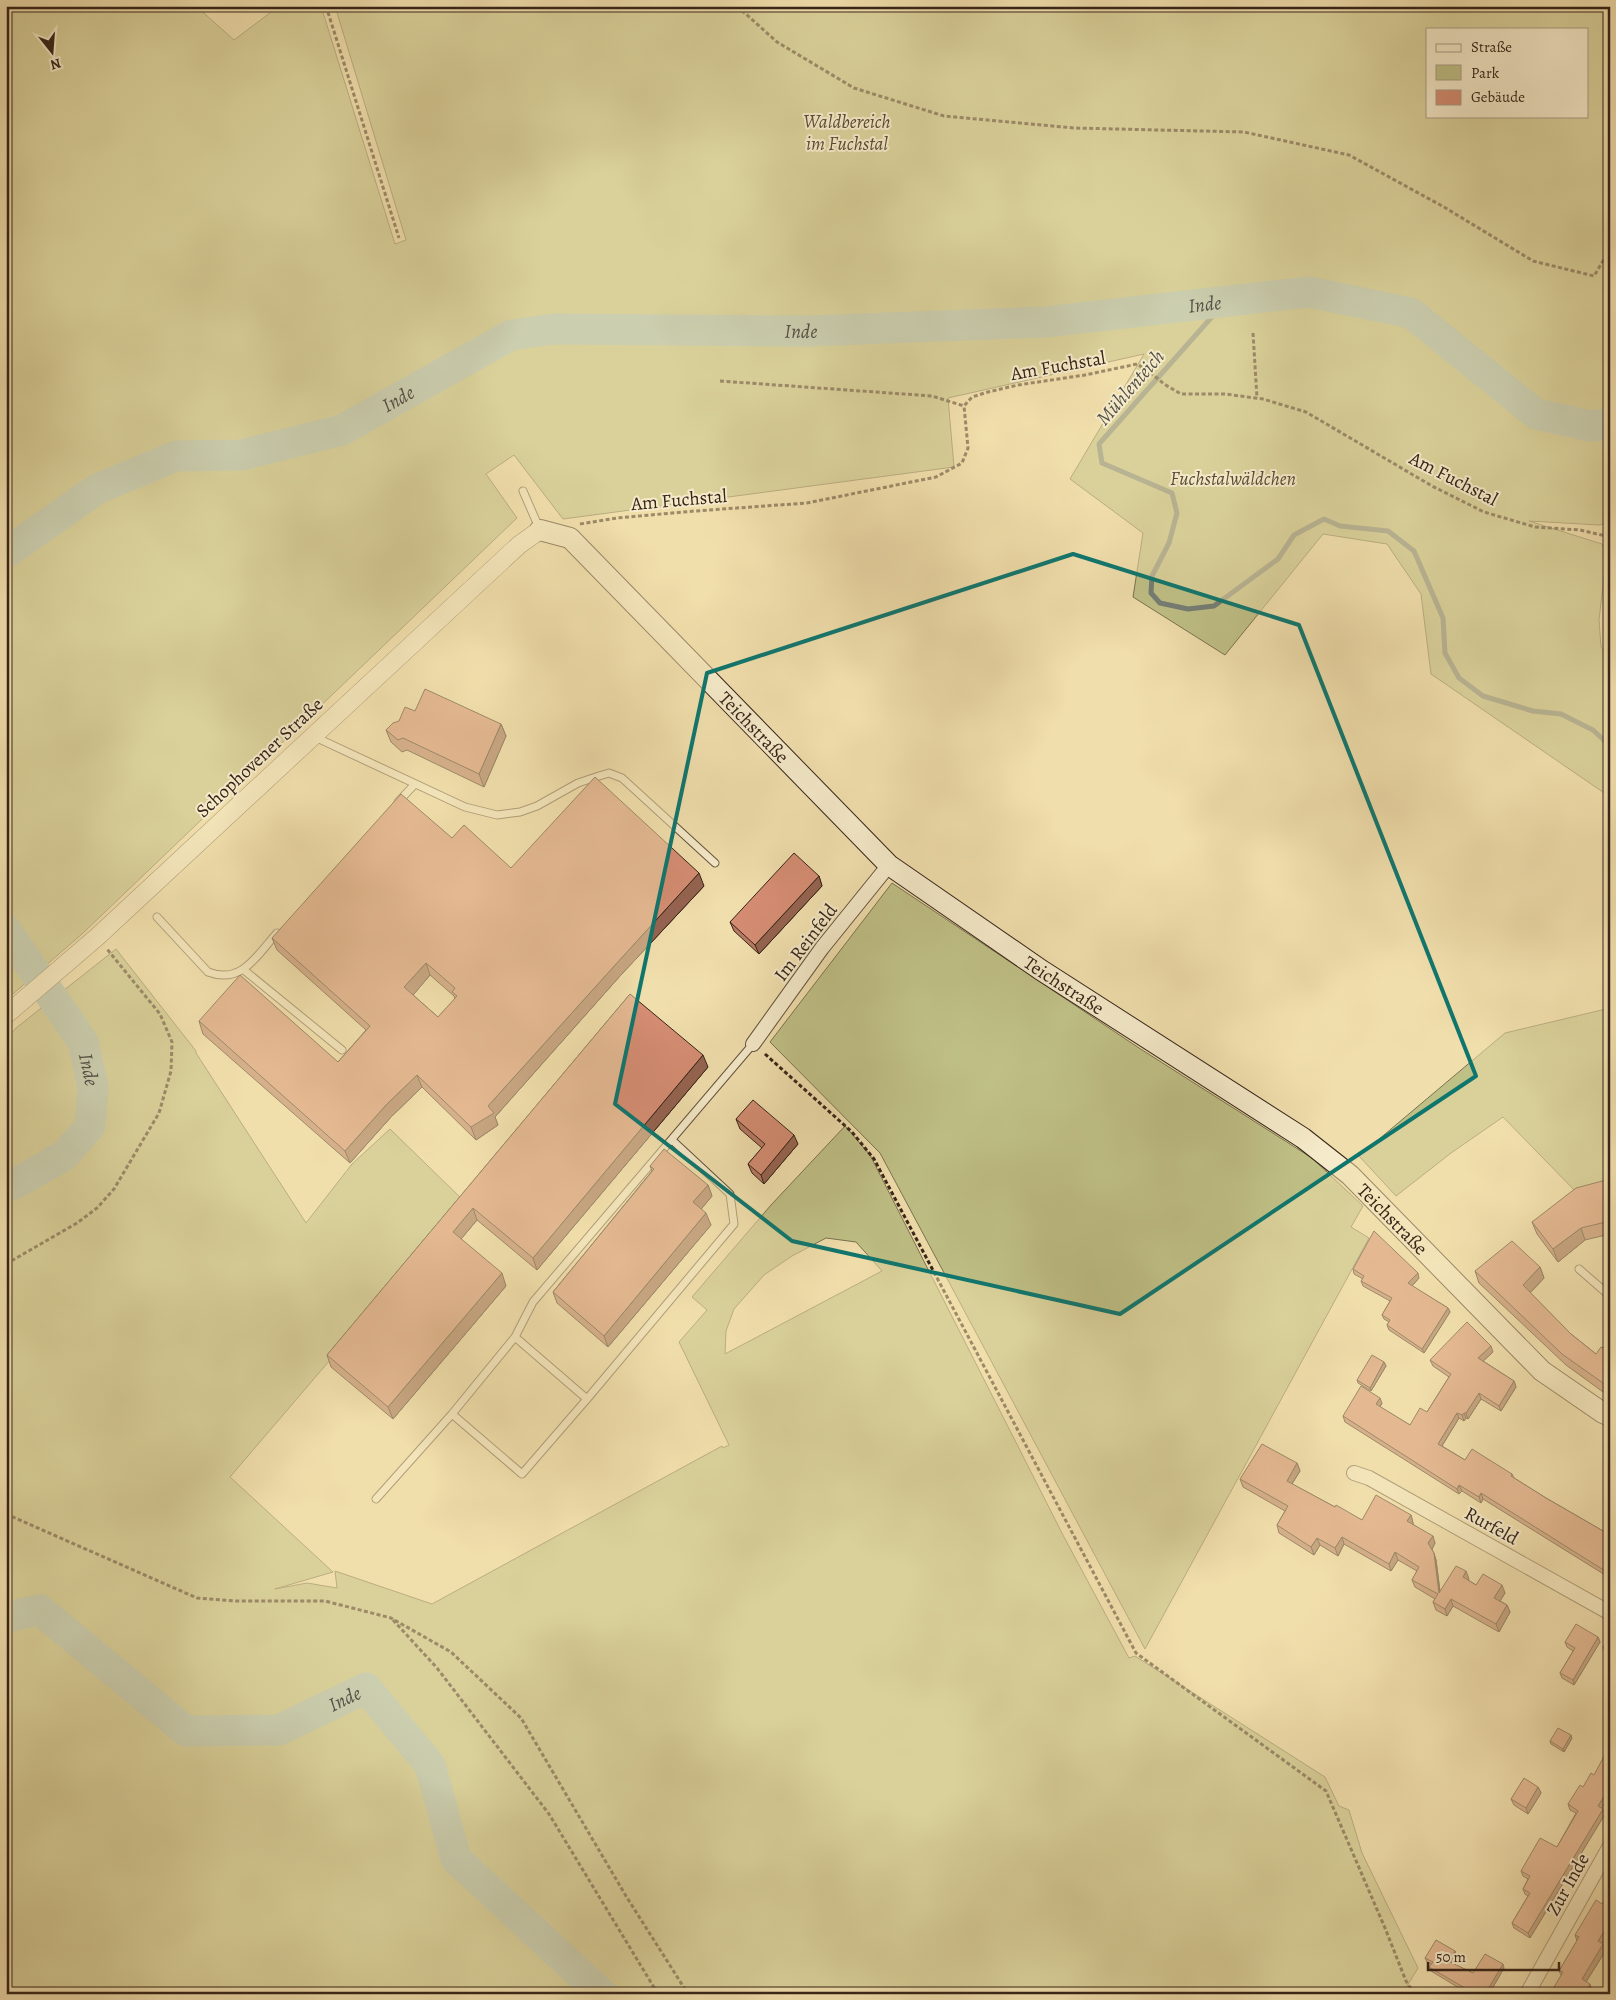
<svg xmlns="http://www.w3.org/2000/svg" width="1616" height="2000" font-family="Alegreya,serif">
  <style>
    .green { fill: #bfc086; stroke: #7a7250; fill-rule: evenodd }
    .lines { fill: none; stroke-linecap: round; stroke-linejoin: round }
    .stream { stroke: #747e76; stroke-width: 5 }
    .river { stroke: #9ebab4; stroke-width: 31 }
    .service-casing { stroke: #64523e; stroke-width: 9 }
    .minor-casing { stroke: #64523e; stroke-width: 16 }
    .tertiary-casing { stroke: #64523e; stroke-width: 19 }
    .secondary-casing { stroke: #362419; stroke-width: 22 }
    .path { stroke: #362419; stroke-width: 3; stroke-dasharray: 4 2.5; stroke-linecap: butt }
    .service { stroke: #f5eac9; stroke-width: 7 }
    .minor { stroke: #f5eac9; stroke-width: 14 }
    .tertiary { stroke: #f5eac9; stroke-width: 18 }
    .secondary { stroke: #f5eac9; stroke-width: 20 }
    .wall { fill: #b77963; stroke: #362419; fill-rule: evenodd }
    .shaded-wall { fill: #956350; stroke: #362419 }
    .building { fill: #d58d73; stroke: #362419; fill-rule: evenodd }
    .marked { fill: none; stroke: #0f766e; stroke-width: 4; stroke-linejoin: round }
    .labels { text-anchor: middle; stroke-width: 4; stroke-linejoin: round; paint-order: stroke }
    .park-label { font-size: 19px; font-style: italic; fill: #584b34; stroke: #f5eac9 }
    .street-label { font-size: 19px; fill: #362419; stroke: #f5eac9 }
    .water-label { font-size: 20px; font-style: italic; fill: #555148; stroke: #f5eac9 }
  </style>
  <rect width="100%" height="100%" fill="#f0deac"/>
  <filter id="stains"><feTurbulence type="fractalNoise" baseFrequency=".004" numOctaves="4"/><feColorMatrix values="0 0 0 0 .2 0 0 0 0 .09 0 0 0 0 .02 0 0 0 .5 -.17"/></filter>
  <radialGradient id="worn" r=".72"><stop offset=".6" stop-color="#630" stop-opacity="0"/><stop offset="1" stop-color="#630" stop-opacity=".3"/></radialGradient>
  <!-- green -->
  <path class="green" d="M 6,6 L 196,6 L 234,40 L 279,6 L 321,6 L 395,244 L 406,240 L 335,6 L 1610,6 L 1610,523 L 1599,525 L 1529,521 L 1602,544 L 1607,552 L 1599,620 L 1601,647 L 1610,656 L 1610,797 L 1431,674 L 1421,594 L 1387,544 L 1323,534 L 1225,655 L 1133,597 L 1143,533 L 1070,479 L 1144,354 L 948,398 L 954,467 L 563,519 L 514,455 L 486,474 L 517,518 L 82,934 L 6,1000 ZM 1427,29 L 1587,29 L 1587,116 L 1427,116 Z
    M 892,883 L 1139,1048 L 1312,1158 L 1363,1206 L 1351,1227 L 1369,1238 L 1145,1649 L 880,1153 L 770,1042 Z
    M 116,949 L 196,1051 L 196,1053 L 306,1223 L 352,1164 L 390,1129 L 465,1202 L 230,1477 L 333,1572 L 275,1589 L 307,1583 L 337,1588 L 335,1571 L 432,1604 L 722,1446 L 723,1448 L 729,1445 L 679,1342 L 707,1310 L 692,1297 L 771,1205 L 845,1126 L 870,1155 L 1064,1537 L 1129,1658 L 1135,1656 L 1325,1777 L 1339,1806 L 1349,1810 L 1362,1853 L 1418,1968 L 1404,1991 L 1405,1994 L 6,1994 L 6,1041 L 16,1028 ZM 826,1238 L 856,1242 L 882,1271 L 725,1354 L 726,1331 L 734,1309 L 764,1275 L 792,1256 Z
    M 1610,1008 L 1610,1187 L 1579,1195 L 1503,1117 L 1451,1153 L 1396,1196 L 1359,1156 L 1505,1033 Z"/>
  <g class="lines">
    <!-- stream -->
    <path class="stream" d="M 1226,301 L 1099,444 L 1102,463 L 1172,493 L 1177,513 L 1169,543 L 1152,576 L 1151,593 L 1160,603 L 1188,609 L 1214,606 L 1278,559 L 1294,535 L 1324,519 L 1340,526 L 1388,531 L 1414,551 L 1443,618 L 1445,653 L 1459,678 L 1483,696 L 1533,711 L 1561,714 L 1593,730 L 1610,746"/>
    <!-- river -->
    <g class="river">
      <path id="s1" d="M 6,553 L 97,489 L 176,456 L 242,455 L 342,430 L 511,335 L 554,329 L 809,331 L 1045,322 L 1309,292 L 1411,313 L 1536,414 L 1591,426 L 1610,424"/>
      <path id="s2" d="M 6,930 L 83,1042 L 93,1087 L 90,1126 L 65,1155 L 15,1184 L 6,1185"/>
      <path id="s3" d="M 6,1617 L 40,1610 L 186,1731 L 279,1730 L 366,1688 L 430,1765 L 456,1859 L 602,1994"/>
    </g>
    <!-- service casing -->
    <g class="service-casing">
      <path id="service" d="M 523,491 L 540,530
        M 315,737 L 465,807 L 497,815 L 520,812 L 537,806 L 578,783 L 599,776 L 609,773 L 622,778 L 715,863
        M 398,802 L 415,784
        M 157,917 L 208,972 C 242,985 257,955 277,933
        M 244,970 L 342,1050
        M 1579,1269 L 1610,1296
        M 587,1399 L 734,1224 L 730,1194 L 672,1140
        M 452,1414 L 522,1474 L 587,1399 L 515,1337
        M 376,1499 L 452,1414 L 515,1337 L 533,1302 L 753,1044"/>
    </g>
    <!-- minor casing -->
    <g class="minor-casing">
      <path id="minor" d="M 753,1044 L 822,948 L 889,865
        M 1354,1473 L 1369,1478 L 1610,1613
        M 1527,1994 L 1610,1846"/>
    </g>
    <!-- tertiary casing -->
    <g class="tertiary-casing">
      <path id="tertiary" d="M 6,1015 L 97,937 L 519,545 L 540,530"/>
    </g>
    <!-- secondary casing -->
    <g class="secondary-casing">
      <g id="secondary">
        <path id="s4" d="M 540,530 L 570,538 L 889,865 L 1041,970 L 1303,1138 L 1350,1175 L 1542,1371 L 1603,1413 L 1610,1416"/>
      </g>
    </g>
    <!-- path -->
    <path class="path" d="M 326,6 L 399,238
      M 737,6 L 777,42 L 854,88 L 944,116 L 1074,128 L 1244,132 L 1349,155 L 1444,207 L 1533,261 L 1594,276 L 1610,249
      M 1253,333 L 1257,398
      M 720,381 L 932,396 L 964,406
      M 580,524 L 617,518 L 695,511 L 807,503 L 936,477 L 962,463 L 968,448 L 964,406 L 972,397 L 988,392 L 1018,385 L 1085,375 L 1137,364 L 1151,373 L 1164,384 L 1181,394 L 1225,394 L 1263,399 L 1306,412 L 1432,486 L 1484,512 L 1535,527 L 1580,530 L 1610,537
      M 1610,583 C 1606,609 1602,632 1610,657
      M 765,1054 L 852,1132 L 874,1159 L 1136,1653 L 1326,1791 L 1385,1928 L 1406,1981 L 1414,1994
      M 6,1264 L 77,1223 L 97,1208 L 114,1189 L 159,1113 L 171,1071 L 172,1042 L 160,1014 L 107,949
      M 6,1514 L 197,1598 L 235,1601 L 325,1601 L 391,1618 L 451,1652 L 521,1718 L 626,1896 L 688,1994
      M 393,1620 L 437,1668 L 549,1814 L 658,1994"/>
    <!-- service -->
    <use href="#service" class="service"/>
    <!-- minor -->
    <use href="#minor" class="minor"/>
    <!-- tertiary -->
    <use href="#tertiary" class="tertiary"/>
    <!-- secondary -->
    <use href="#secondary" class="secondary"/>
  </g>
  <!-- wall -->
  <path class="wall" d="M 415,711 L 501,724 L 506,736 L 484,787 L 407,750 L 402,752 L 391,742 L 386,730 Z
    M 452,838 L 511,868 L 704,886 L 620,976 L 495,1117 L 498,1125 L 476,1140 L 422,1087 L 391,1117 L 350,1163 L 203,1034 L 199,1021 L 338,1062 L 366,1030 L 277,950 L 272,938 ZM 430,975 L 454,996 L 455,999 L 438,1017 L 413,995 Z
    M 819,876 L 822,886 L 759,954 L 734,931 L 730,922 Z
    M 630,994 L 708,1067 L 537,1270 L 477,1220 L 461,1239 L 506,1286 L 393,1419 L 331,1367 L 327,1355 Z
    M 736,1119 L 798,1144 L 764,1184 L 752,1173 L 748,1164 L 762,1148 L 740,1129 Z
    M 650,1166 L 708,1185 L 712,1196 L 701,1209 L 711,1225 L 608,1347 L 557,1303 L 553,1292 L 652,1171 Z
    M 1610,1179 L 1610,1234 L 1585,1240 L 1558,1262 L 1537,1234 L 1532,1222 Z
    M 1540,1267 L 1544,1278 L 1530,1293 L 1571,1334 L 1596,1354 L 1610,1350 L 1610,1397 L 1566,1365 L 1479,1283 L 1475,1271 Z
    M 1353,1269 L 1419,1278 L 1412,1286 L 1448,1308 L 1450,1312 L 1424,1353 L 1389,1330 L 1387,1325 L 1389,1322 L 1384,1319 L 1382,1315 L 1390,1301 L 1363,1286 L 1361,1281 L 1363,1279 L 1354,1274 Z
    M 1493,1352 L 1483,1361 L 1514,1381 L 1516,1387 L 1501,1411 L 1481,1399 L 1468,1419 L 1466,1418 L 1464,1421 L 1459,1418 L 1442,1446 L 1465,1460 L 1512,1474 L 1514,1478 L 1546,1498 L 1610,1535 L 1610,1578 L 1483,1499 L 1481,1503 L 1462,1491 L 1459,1494 L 1345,1422 L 1343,1416 L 1382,1403 L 1380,1407 L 1410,1425 L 1427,1412 L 1449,1377 L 1433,1366 L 1430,1360 Z
    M 1384,1362 L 1386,1366 L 1371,1391 L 1358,1383 L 1357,1380 Z
    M 1297,1463 L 1300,1471 L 1292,1484 L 1335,1507 L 1362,1520 L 1411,1515 L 1413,1523 L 1413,1524 L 1435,1543 L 1432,1549 L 1436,1560 L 1440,1591 L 1469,1579 L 1468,1580 L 1476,1585 L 1505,1593 L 1500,1601 L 1507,1605 L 1510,1612 L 1499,1632 L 1453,1606 L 1447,1616 L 1436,1610 L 1433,1602 L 1435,1599 L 1415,1587 L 1412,1580 L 1417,1571 L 1398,1560 L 1391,1571 L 1344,1544 L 1338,1556 L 1320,1545 L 1314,1555 L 1279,1533 L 1277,1525 L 1285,1511 L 1243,1487 L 1240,1479 Z
    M 1610,1636 L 1610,1654 L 1604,1651 L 1603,1647 Z
    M 1598,1637 L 1600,1642 L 1574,1685 L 1562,1678 L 1560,1673 L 1573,1651 L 1567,1647 L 1565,1642 Z
    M 1572,1738 L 1564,1752 L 1551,1744 L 1550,1741 Z
    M 1538,1787 L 1541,1793 L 1528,1814 L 1514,1805 L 1511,1799 Z
    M 1568,1804 L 1602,1808 L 1605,1814 L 1530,1938 L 1514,1928 L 1512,1923 L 1528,1896 L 1525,1894 L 1523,1889 L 1528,1879 L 1523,1876 L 1521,1871 L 1557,1847 L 1576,1813 L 1570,1810 Z
    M 1575,1935 L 1606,1950 L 1586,1982 L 1592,1990 L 1561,1975 L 1559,1971 L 1577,1941 Z
    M 1455,1951 L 1456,1955 L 1451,1963 L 1473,1973 L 1504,1968 L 1489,1994 L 1469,1994 L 1431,1971 L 1429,1967 L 1431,1964 L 1427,1962 L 1425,1958 Z"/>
  <!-- shaded-wall -->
  <path class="shaded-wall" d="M 501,724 L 506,736 L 484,787 L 479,774 Z
    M 699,873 L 704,886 L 620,976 L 495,1117 L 498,1125 L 476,1140 L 471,1127 L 488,1106 L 616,964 Z
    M 819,876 L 822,886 L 759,954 L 755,945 Z
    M 426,963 L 430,975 L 409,1000 L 404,987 Z
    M 703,1055 L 708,1067 L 537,1270 L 533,1258 Z
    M 417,1075 L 422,1087 L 391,1117 L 350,1163 L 345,1151 L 386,1105 Z
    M 794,1135 L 798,1144 L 764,1184 L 761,1175 Z
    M 708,1185 L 712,1196 L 698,1213 L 693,1202 Z
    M 473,1208 L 477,1220 L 457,1244 L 453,1232 Z
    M 706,1213 L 711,1225 L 608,1347 L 604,1336 Z
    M 1581,1228 L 1585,1240 L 1558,1262 L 1553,1249 Z
    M 1540,1267 L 1544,1278 L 1527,1296 L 1523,1285 Z
    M 502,1273 L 506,1286 L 393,1419 L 388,1407 Z
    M 1418,1273 L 1419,1278 L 1410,1288 L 1408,1283 Z
    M 1448,1308 L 1450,1312 L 1424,1353 L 1422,1349 Z
    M 1491,1346 L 1493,1352 L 1480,1364 L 1478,1358 Z
    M 1384,1362 L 1386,1366 L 1371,1391 L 1370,1388 Z
    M 1514,1381 L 1516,1387 L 1501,1411 L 1499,1406 Z
    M 1479,1393 L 1481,1399 L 1468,1419 L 1466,1413 Z
    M 1380,1398 L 1382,1403 L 1378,1410 L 1376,1404 Z
    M 1457,1413 L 1459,1418 L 1440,1449 L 1438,1444 Z
    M 1464,1413 L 1466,1418 L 1464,1421 L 1462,1415 Z
    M 1297,1463 L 1300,1471 L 1289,1488 L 1287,1481 Z
    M 1459,1485 L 1462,1491 L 1459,1494 L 1457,1489 Z
    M 1481,1493 L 1483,1499 L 1481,1503 L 1479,1497 Z
    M 1411,1515 L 1413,1523 L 1410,1528 L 1407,1521 Z
    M 1433,1536 L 1435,1543 L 1431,1551 L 1428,1543 Z
    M 1342,1537 L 1344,1544 L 1338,1556 L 1335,1548 Z
    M 1317,1538 L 1320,1545 L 1314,1555 L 1311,1547 Z
    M 1395,1552 L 1398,1560 L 1391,1571 L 1389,1564 Z
    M 1434,1553 L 1436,1560 L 1441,1601 L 1439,1593 Z
    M 1466,1571 L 1469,1579 L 1466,1585 L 1463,1577 Z
    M 1502,1585 L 1505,1593 L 1497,1606 L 1494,1598 Z
    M 1451,1599 L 1453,1606 L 1447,1616 L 1445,1609 Z
    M 1507,1605 L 1510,1612 L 1499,1632 L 1496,1624 Z
    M 1598,1637 L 1600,1642 L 1574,1685 L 1573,1680 Z
    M 1571,1735 L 1572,1738 L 1564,1752 L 1563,1749 Z
    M 1538,1787 L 1541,1793 L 1528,1814 L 1526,1808 Z
    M 1610,1787 L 1610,1796 L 1600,1811 L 1598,1806 Z
    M 1603,1809 L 1605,1814 L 1530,1938 L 1528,1933 Z
    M 1610,1922 L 1610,1932 L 1601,1947 L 1598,1941 Z
    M 1603,1944 L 1606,1950 L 1584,1985 L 1582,1979 Z
    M 1455,1951 L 1456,1955 L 1450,1965 L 1448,1961 Z
    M 1503,1964 L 1504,1968 L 1489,1994 L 1485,1994 Z
    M 1590,1984 L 1592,1990 L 1590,1994 L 1584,1994 Z"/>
  <!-- building -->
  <path class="building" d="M 425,689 L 501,724 L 479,774 L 403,738 L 398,740 L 386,730 L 393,723 L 399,721 L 405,707 L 415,711 Z
    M 595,777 L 699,873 L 616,964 L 488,1106 L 494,1113 L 471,1127 L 417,1075 L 386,1105 L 345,1151 L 199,1021 L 240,975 L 338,1062 L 370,1026 L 272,938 L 401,794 L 452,838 L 464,825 L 511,868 ZM 426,963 L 455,988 L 452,992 L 457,996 L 438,1017 L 404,987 Z
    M 794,853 L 819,876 L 755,945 L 730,922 Z
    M 630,994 L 703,1055 L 533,1258 L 473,1208 L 453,1232 L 502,1273 L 388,1407 L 327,1355 Z
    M 753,1100 L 794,1135 L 761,1175 L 748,1164 L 765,1144 L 736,1119 Z
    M 664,1149 L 708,1185 L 693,1202 L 706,1213 L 604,1336 L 553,1292 L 654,1169 L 650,1166 Z
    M 1610,1179 L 1610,1221 L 1581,1228 L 1553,1249 L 1532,1222 L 1576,1188 Z
    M 1374,1231 L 1418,1273 L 1408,1283 L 1448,1308 L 1422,1349 L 1387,1325 L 1390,1320 L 1382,1315 L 1392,1298 L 1361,1281 L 1364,1276 L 1353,1269 Z
    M 1512,1241 L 1540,1267 L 1523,1285 L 1571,1334 L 1596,1354 L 1601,1347 L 1610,1350 L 1610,1388 L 1562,1354 L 1475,1271 Z
    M 1467,1322 L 1491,1346 L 1478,1358 L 1514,1381 L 1499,1406 L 1479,1393 L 1466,1413 L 1464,1413 L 1462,1415 L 1457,1413 L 1438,1444 L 1465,1460 L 1472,1449 L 1512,1474 L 1511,1476 L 1546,1498 L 1610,1535 L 1610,1574 L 1481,1493 L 1479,1497 L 1459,1485 L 1457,1489 L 1343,1416 L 1361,1386 L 1380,1398 L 1376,1404 L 1410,1425 L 1420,1408 L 1427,1412 L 1451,1374 L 1430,1360 Z
    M 1372,1355 L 1384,1362 L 1370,1388 L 1357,1380 Z
    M 1262,1444 L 1297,1463 L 1287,1481 L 1335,1507 L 1336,1505 L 1362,1520 L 1376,1495 L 1411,1515 L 1407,1521 L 1433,1536 L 1428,1543 L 1434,1553 L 1439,1593 L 1456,1566 L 1466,1571 L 1463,1577 L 1476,1585 L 1483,1574 L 1502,1585 L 1494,1598 L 1507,1605 L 1496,1624 L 1451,1599 L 1445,1609 L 1433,1602 L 1438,1594 L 1412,1580 L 1419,1567 L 1395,1552 L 1389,1564 L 1342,1537 L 1335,1548 L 1317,1538 L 1311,1547 L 1277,1525 L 1288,1506 L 1240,1479 Z
    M 1576,1624 L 1598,1637 L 1573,1680 L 1560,1673 L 1575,1648 L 1565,1642 Z
    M 1610,1636 L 1610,1651 L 1603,1647 Z
    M 1558,1728 L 1571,1735 L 1563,1749 L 1550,1741 Z
    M 1610,1745 L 1610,1787 L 1598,1806 L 1603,1809 L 1528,1933 L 1512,1923 L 1530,1893 L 1523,1889 L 1530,1876 L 1521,1871 L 1540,1838 L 1557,1847 L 1578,1811 L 1568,1804 L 1580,1785 L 1583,1787 L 1591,1773 L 1594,1775 Z
    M 1524,1778 L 1538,1787 L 1526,1808 L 1511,1799 Z
    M 1596,1900 L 1602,1904 L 1604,1901 L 1610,1904 L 1610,1922 L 1598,1941 L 1603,1944 L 1582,1979 L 1590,1984 L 1584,1994 L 1550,1994 L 1563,1972 L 1559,1971 L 1579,1937 L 1575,1935 Z
    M 1436,1940 L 1455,1951 L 1448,1961 L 1473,1973 L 1485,1954 L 1503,1964 L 1485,1994 L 1475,1994 L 1429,1967 L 1433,1962 L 1425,1958 Z"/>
  <!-- marked area -->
  <path d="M0 0H1616V2000H0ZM 1073,554 L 1299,625 L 1476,1076 L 1120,1314 L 792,1241 L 615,1104 L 707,673 Z" fill="#f0deac" fill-opacity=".55" fill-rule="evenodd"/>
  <path class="marked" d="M 1073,554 L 1299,625 L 1476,1076 L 1120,1314 L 792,1241 L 615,1104 L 707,673 Z"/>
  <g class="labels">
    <!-- park labels -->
    <g class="park-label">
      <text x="847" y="128">Waldbereich<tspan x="847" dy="22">im Fuchstal</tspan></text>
      <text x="1233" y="485">Fuchstalwäldchen</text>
    </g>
    <!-- street labels -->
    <g class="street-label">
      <text transform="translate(1058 365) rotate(-10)" y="7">Am Fuchstal</text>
      <text transform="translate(1454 478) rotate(27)" y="7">Am Fuchstal</text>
      <text transform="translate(679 499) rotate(-5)" y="7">Am Fuchstal</text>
      <text dy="7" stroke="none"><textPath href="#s4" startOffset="295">Teichstraße</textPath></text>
      <text transform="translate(259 757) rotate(-43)" y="7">Schophovener Straße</text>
      <text transform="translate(805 942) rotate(-53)" y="7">Im Reinfeld</text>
      <text dy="7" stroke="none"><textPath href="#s4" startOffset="700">Teichstraße</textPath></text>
      <text dy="7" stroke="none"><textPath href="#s4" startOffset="1105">Teichstraße</textPath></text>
      <text transform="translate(1492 1525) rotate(29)" y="7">Rurfeld</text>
      <text transform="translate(1567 1884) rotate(-61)" y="7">Zur Inde</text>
    </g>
    <!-- water labels -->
    <g class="water-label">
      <text dy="7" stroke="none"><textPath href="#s1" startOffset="1255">Inde</textPath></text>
      <text dy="7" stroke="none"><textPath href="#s1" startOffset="850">Inde</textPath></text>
      <text transform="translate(1130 387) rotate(-49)" y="7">Mühlenteich</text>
      <text dy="7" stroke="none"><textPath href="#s1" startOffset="430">Inde</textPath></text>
      <text dy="7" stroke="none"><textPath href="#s2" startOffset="164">Inde</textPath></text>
      <text dy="7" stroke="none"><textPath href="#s3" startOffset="390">Inde</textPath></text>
    </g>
  </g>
  <!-- margin -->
  <rect width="1616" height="2000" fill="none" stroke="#f0deac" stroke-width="25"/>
  <rect x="8" y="8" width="1601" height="1985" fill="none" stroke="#362419" stroke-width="2.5"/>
  <rect x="12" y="12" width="1591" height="1975" fill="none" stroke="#362419"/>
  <!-- legend -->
  <rect x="1426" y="28" width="162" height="90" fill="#f5eac9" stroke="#a99b83"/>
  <rect x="1436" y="44" width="25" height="8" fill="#f5eac9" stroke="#a99b83"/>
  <text x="1471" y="52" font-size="15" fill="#362419">Straße</text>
  <rect x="1436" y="65" width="25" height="15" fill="#bfc086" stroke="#a99b83"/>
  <text x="1471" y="78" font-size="15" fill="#362419">Park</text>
  <rect x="1436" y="90" width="25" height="15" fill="#d58d73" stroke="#a99b83"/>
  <text x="1471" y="102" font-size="15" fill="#362419">Gebäude</text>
  <!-- north arrow -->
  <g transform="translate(52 52) rotate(163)" stroke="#f5eac9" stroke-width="4" paint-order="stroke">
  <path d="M0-4L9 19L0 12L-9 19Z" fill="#362419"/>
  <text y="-8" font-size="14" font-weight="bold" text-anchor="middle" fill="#362419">N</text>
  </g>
  <!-- scale -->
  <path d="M1428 1962v8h131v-8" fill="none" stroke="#362419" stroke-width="2.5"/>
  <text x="1436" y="1962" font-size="15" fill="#362419" stroke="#f5eac9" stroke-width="4" paint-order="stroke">50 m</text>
  <rect width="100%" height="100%" filter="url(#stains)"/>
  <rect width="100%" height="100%" fill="url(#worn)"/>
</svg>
